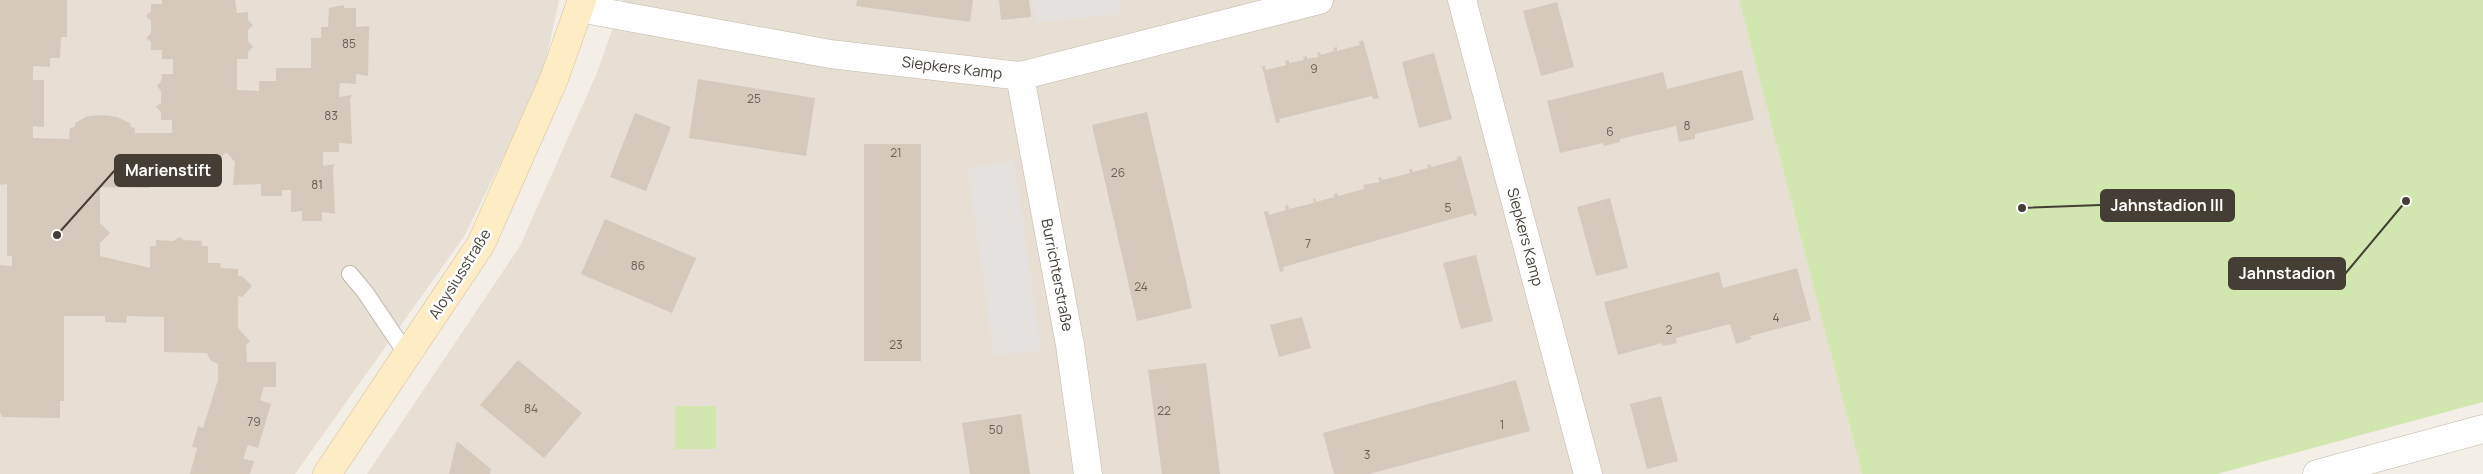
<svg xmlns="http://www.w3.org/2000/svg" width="2483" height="474" font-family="Manrope,sans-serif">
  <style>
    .residential { fill: #e7dfd4 }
    .green { fill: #d1e7af }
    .parking { fill: #e4e1de }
    .building { fill: #d4c9bb }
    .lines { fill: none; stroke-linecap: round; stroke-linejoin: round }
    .lane-casing { stroke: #c1b8ab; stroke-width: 18 }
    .street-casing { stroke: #c1b8ab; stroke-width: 29 }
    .secondary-casing { stroke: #d2be96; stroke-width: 29 }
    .lane { stroke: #fff; stroke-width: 16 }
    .street { stroke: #fff; stroke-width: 28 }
    .secondary { stroke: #feecc4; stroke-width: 28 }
    .labels { text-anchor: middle; stroke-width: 5; stroke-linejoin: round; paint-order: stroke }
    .number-label { font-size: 12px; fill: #696156 }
    .street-label { font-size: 15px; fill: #453e35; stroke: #fff }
    .leader { fill: none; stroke: #453e35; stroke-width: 2 }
    .callout-dot { fill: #453e35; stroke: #fff; stroke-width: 2 }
    .callout { fill: #453e35; stroke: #453e35; stroke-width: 2 }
    .callout-label { font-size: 16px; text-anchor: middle; font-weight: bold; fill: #fff }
  </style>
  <rect width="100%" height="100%" fill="#f3eee6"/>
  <!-- residential -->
  <path class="residential" d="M 0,0 L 559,0 L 542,78 L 465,235 L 295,474 L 0,474 Z
    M 623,0 L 1739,0 L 1862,474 L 367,474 L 520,246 L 596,75 Z"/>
  <!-- green -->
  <path class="green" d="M 1739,0 L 2483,0 L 2483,402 L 2217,474 L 1862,474 Z
    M 675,406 L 716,406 L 716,449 L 675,449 Z"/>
  <!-- parking -->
  <path class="parking" d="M 1033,0 L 1119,0 L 1121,14 L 1036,23 Z
    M 1014,161 L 1041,350 L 994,356 L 967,168 Z"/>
  <!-- building -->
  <path class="building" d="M 0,0 L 67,0 L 67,37 L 61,37 L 60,58 L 50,58 L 50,67 L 33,66 L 33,80 L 44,80 L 44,127 L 33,126 L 33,138 L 69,139 L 70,128 L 75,127 L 75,123 L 88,116 L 103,115 L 117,117 L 130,123 L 131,127 L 135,128 L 135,133 L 172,133 L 172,120 L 161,120 L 161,112 L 156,107 L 161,103 L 161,91 L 157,86 L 161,81 L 162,74 L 173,74 L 173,59 L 162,59 L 162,50 L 151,50 L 151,42 L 146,38 L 151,33 L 151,21 L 146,16 L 151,11 L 151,4 L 162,4 L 162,0 L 235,0 L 237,13 L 248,12 L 248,20 L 253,25 L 248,30 L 248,41 L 253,47 L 248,52 L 248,59 L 237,59 L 237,90 L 259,91 L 259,81 L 276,81 L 276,68 L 311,68 L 311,38 L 321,38 L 321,27 L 328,27 L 329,8 L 343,5 L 345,8 L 356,8 L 356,27 L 369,26 L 368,76 L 356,74 L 356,84 L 340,83 L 339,97 L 352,95 L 350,99 L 352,144 L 339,143 L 339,152 L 323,152 L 323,166 L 335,164 L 333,168 L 335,214 L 322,212 L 322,221 L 302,221 L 302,211 L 291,212 L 291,190 L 282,190 L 282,196 L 261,196 L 261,184 L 233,185 L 235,162 L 226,152 L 218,161 L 210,153 L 197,165 L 189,165 L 189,169 L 167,169 L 153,176 L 149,188 L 100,187 L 100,223 L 110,233 L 100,243 L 100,256 L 150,268 L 150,246 L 156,246 L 156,240 L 173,241 L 179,237 L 184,240 L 202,241 L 202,246 L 208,246 L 208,263 L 220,263 L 221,268 L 238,269 L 238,276 L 242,276 L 252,286 L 242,297 L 238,296 L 238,328 L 250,341 L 246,345 L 247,362 L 276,362 L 276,387 L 264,387 L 260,400 L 271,404 L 258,448 L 248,445 L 243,459 L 254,461 L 250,474 L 190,474 L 197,448 L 192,447 L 198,426 L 203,428 L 218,380 L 218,364 L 210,360 L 207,353 L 164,352 L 164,317 L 127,316 L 126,323 L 105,322 L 105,316 L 64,316 L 64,401 L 60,401 L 60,418 L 2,417 L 0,412 L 0,265 L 12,266 L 12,256 L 7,256 L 7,184 L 1,185 L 0,182 Z
    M 857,0 L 973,0 L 970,22 L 856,6 Z
    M 999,0 L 1029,0 L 1031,17 L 1001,20 Z
    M 1557,2 L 1574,67 L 1541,76 L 1523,11 Z
    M 1363,40 L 1379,98 L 1373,99 L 1372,96 L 1279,119 L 1280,122 L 1276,123 L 1262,66 L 1265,66 L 1266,70 L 1286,65 L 1285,61 L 1289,60 L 1289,63 L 1304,60 L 1303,57 L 1307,56 L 1307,59 L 1318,57 L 1317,53 L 1320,52 L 1321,55 L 1334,51 L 1333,48 L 1337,47 L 1337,51 L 1360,45 L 1359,42 Z
    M 1434,53 L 1452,119 L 1419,128 L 1402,62 Z
    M 1742,70 L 1754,120 L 1695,134 L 1695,139 L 1679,142 L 1676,126 L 1620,139 L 1620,142 L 1604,146 L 1603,143 L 1560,153 L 1547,101 L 1663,72 L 1667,89 Z
    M 698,79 L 815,98 L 806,156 L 689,138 Z
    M 1147,112 L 1192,308 L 1137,321 L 1092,125 Z
    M 635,113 L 671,127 L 646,191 L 610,177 Z
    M 864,144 L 921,144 L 921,361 L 864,361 Z
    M 1461,156 L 1477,215 L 1474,216 L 1473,213 L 1283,267 L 1284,271 L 1280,272 L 1264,212 L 1268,211 L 1269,215 L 1286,210 L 1285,206 L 1288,205 L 1289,209 L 1314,203 L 1313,199 L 1315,198 L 1316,202 L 1334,197 L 1334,194 L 1337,193 L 1338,196 L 1364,189 L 1363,185 L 1380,182 L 1378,178 L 1381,177 L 1382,180 L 1410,173 L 1409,169 L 1412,169 L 1413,172 L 1428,168 L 1427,165 L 1431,164 L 1431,167 L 1457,160 L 1457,157 Z
    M 1610,198 L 1628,268 L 1596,276 L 1577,207 Z
    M 605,219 L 696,258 L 672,313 L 581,274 Z
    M 1476,255 L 1493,321 L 1461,329 L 1443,263 Z
    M 1797,268 L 1811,320 L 1750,336 L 1752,339 L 1736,344 L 1730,324 L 1676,338 L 1677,343 L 1663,346 L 1662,343 L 1618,355 L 1604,302 L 1719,272 L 1723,288 Z
    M 1302,317 L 1311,348 L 1279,357 L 1270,325 Z
    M 518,360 L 582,413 L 544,458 L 480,405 Z
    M 1206,363 L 1220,474 L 1162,474 L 1148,370 Z
    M 1516,380 L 1530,431 L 1369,474 L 1334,474 L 1323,433 Z
    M 1661,396 L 1678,461 L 1647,469 L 1630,404 Z
    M 1021,414 L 1030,474 L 970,474 L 962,423 Z
    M 457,441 L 491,469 L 490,474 L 449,474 Z"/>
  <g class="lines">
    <!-- lane casing -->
    <g class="lane-casing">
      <path id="lane" d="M 350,274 L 365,292 L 408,356"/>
    </g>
    <!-- street casing -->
    <g class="street-casing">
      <path id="street" d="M 1462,0 L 1588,474
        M 579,8 L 830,54 L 1020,76 L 1319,0
        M 1020,76 L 1070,345 L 1088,474
        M 2317,474 L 2483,429"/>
    </g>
    <!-- secondary casing -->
    <g class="secondary-casing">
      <path id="secondary" d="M 327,474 L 481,244 L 554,79 L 582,0"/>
    </g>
    <!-- lane -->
    <use href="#lane" class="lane"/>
    <!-- street -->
    <use href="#street" class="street"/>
    <!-- secondary -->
    <use href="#secondary" class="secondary"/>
  </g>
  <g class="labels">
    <!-- number labels -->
    <g class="number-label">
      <text x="349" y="48">85</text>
      <text x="1314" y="73">9</text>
      <text x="754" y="103">25</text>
      <text x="331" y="120">83</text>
      <text x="1687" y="130">8</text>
      <text x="1610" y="136">6</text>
      <text x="896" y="157">21</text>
      <text x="1118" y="177">26</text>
      <text x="317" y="189">81</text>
      <text x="1448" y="212">5</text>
      <text x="1308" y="248">7</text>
      <text x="638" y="270">86</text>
      <text x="1141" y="291">24</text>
      <text x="1776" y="322">4</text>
      <text x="1669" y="334">2</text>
      <text x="896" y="349">23</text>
      <text x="531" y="413">84</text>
      <text x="1164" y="415">22</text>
      <text x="254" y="426">79</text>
      <text x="1502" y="429">1</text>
      <text x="996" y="434">50</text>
      <text x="1367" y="459">3</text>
    </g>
    <!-- street labels -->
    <g class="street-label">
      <text transform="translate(952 68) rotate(7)" y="5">Siepkers Kamp</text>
      <text transform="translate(1525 237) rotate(75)" y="5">Siepkers Kamp</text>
      <text transform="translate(460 274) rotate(-58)" y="5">Aloysiusstraße</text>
      <text transform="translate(1057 275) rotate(79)" y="5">Burrichterstraße</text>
    </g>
  </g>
  <!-- callouts -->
  <path class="leader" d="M57 235L115 170M2022 208L2101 205M2406 201L2345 274"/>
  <g class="callout-dot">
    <circle cx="57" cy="235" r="5"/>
    <circle cx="2022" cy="208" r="5"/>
    <circle cx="2406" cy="201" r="5"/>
  </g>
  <g class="callout">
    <rect x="115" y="155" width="106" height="31" rx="5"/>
    <rect x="2101" y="190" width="133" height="31" rx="5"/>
    <rect x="2229" y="258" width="116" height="31" rx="5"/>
  </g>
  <g class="callout-label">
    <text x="168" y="176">Marienstift</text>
    <text x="2167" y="211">Jahnstadion III</text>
    <text x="2287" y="279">Jahnstadion</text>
  </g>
</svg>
